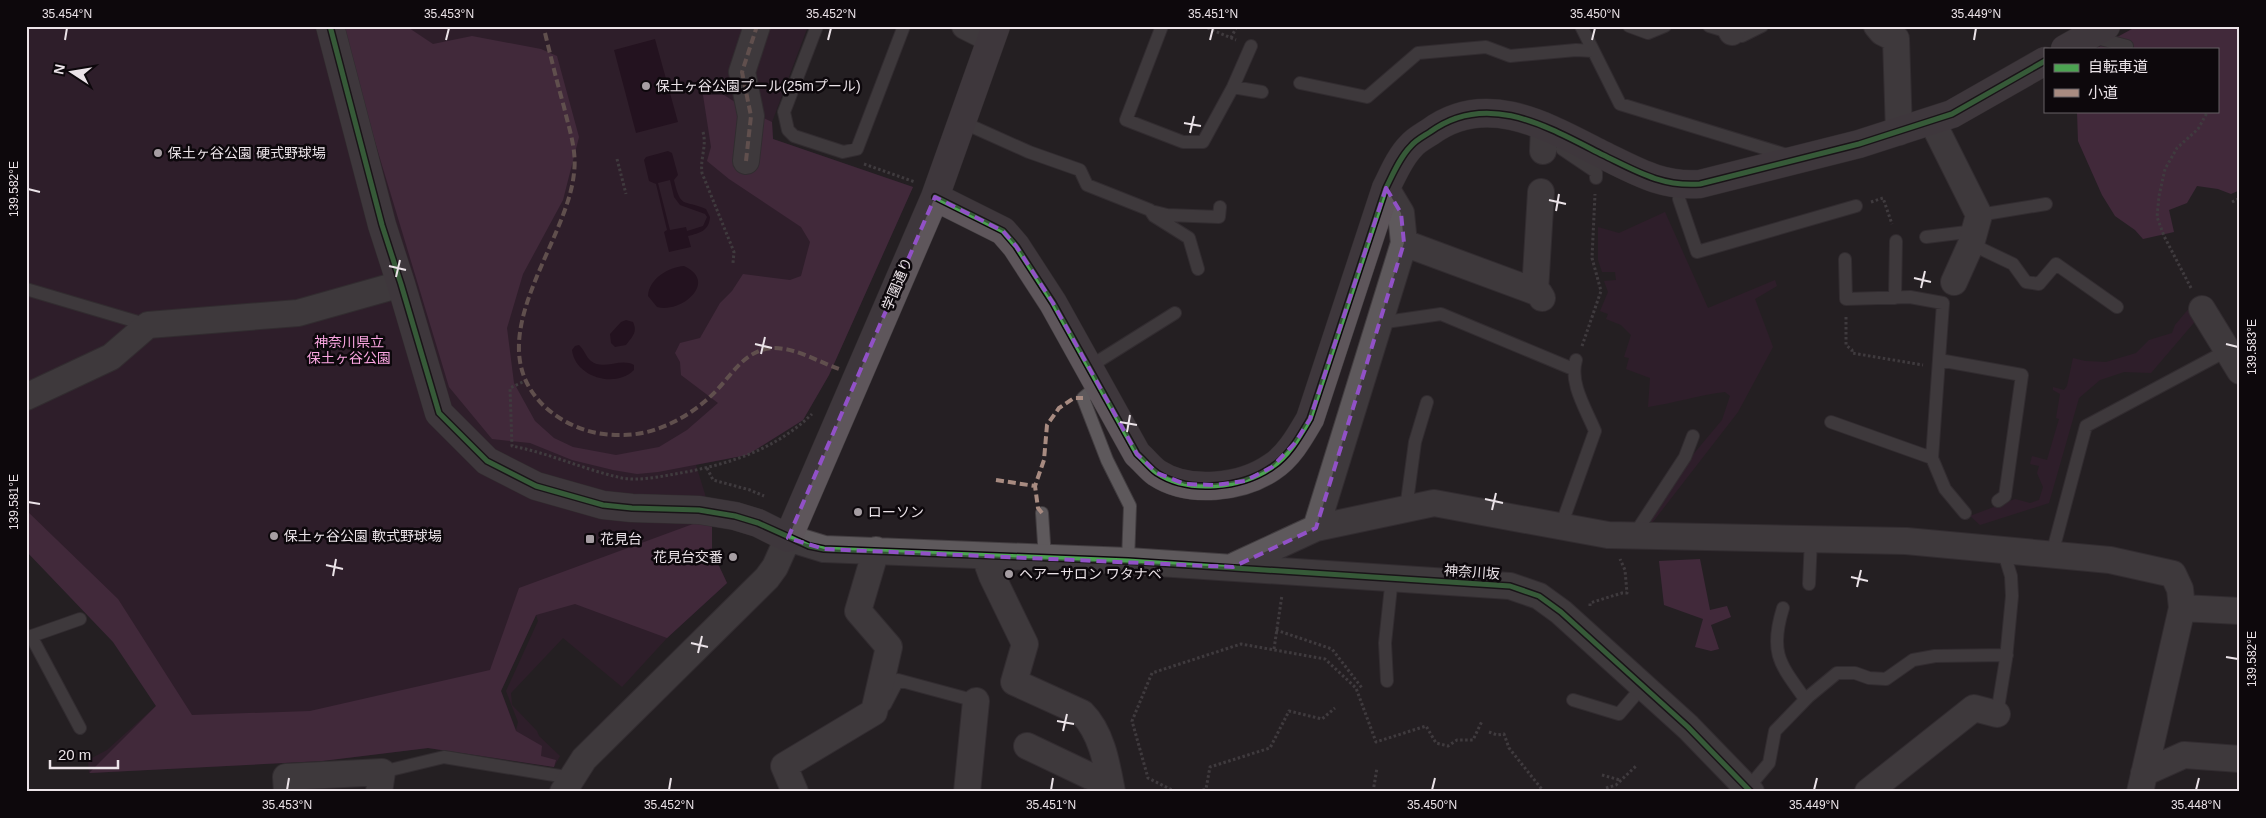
<svg xmlns="http://www.w3.org/2000/svg" width="2266" height="818" font-family="Helvetica,'Noto Sans JP',sans-serif">
  <style>
    .green { fill: #3b1d33; fill-rule: evenodd }
    .forest { fill: #643558 }
    .water { fill: #22031b; fill-rule: evenodd }
    .lines { fill: none; stroke-linecap: round; stroke-linejoin: round }
    .lane-casing { stroke: #423d40; stroke-width: 14 }
    .street-casing { stroke: #423d40; stroke-width: 28 }
    .secondary-casing { stroke: #423d40; stroke-width: 29 }
    .path { stroke: #615d60; stroke-width: 3; stroke-dasharray: 2.5 2.5; stroke-linecap: butt }
    .lane { stroke: #5e595c; stroke-width: 12 }
    .street { stroke: #5e595c; stroke-width: 26 }
    .secondary { stroke: #5e565b; stroke-width: 28 }
    .quiet { stroke: #a88b81; stroke-width: 4; stroke-dasharray: 8 4; stroke-linecap: butt }
    .cycleway-casing { stroke: #0d080c; stroke-width: 8 }
    .cycleway { stroke: #4ca352; stroke-width: 5 }
    .marked { fill: none; stroke: #9151c7; stroke-width: 4; stroke-dasharray: 10 6; stroke-linejoin: round }
    .ticks { fill: none; stroke: #ebe3e8; stroke-width: 2 }
    .poi-dot { fill: #a69ea3; stroke: #0d080c; stroke-width: 2 }
    .labels { text-anchor: middle; stroke-width: 5; stroke-linejoin: round; paint-order: stroke }
    .poi-label { font-size: 14px; fill: #ebe3e8; stroke: #0d080c; text-anchor: start }
    .street-label { font-size: 14px; fill: #ebe3e8; stroke: #0d080c }
    .park-label { font-size: 14px; fill: #f9a5e0; stroke: #0d080c }
    .neatline { fill: none; stroke: #ebe3e8; stroke-width: 2 }
    .ticks-label { font-size: 12px; text-anchor: middle; fill: #ebe3e8 }
  </style>
  <rect width="100%" height="100%" fill="#251f23"/>
  <!-- green -->
  <path class="green" d="M 26,26 L 808,26 L 772,122 L 773,139 L 913,187 L 829,375 L 803,420 L 747,455 L 696,465 L 712,517 L 712,551 L 727,583 L 667,638 L 622,687 L 563,638 L 511,693 L 512,705 L 537,731 L 539,736 L 560,756 L 554,767 L 428,748 L 322,761 L 89,773 L 88,760 L 107,750 L 156,706 L 106,629 L 26,551 ZM 536,615 L 538,621 L 506,691 L 518,722 L 516,730 L 501,691 Z
    M 1665,212 L 1708,308 L 1775,280 L 1777,286 L 1755,299 L 1773,347 L 1738,412 L 1652,523 L 1649,523 L 1691,457 L 1722,420 L 1730,396 L 1725,392 C 1699,395 1674,403 1648,407 L 1650,378 L 1626,369 L 1629,358 L 1624,357 L 1631,335 L 1621,325 L 1606,319 L 1608,314 L 1600,311 L 1608,292 L 1604,281 L 1616,280 L 1615,272 L 1602,272 L 1598,260 L 1598,227 L 1619,233 Z
    M 2191,306 L 2198,318 L 2151,373 L 2124,372 L 2100,380 L 2079,398 L 2049,503 L 1980,525 L 1970,516 L 2015,499 L 2030,503 L 2039,500 L 2043,487 L 2037,473 L 2039,466 L 2030,464 L 2032,456 L 2047,460 L 2059,419 L 2056,418 L 2060,394 L 2053,390 L 2053,387 L 2064,390 L 2067,386 L 2073,358 L 2085,361 L 2106,362 L 2136,353 L 2149,340 L 2172,333 L 2175,325 Z"/>
  <!-- forest -->
  <path class="forest" d="M 340,26 L 406,26 L 433,44 L 472,36 L 541,49 L 557,56 L 579,137 L 563,200 L 523,274 L 507,328 L 514,383 L 535,421 L 554,438 L 573,447 L 616,455 L 659,447 L 687,430 L 718,403 L 681,375 L 680,362 L 675,353 L 680,343 L 700,338 L 720,303 L 732,291 L 743,274 L 790,280 L 801,276 L 810,242 L 801,227 L 729,179 L 707,161 L 711,147 L 703,95 L 724,95 L 749,111 L 772,122 L 773,139 L 913,187 L 829,375 L 803,420 L 747,455 L 658,472 L 637,474 L 613,470 L 572,460 L 530,443 L 492,439 L 449,387 Z
    M 2141,26 L 2240,26 L 2240,190 L 2231,194 L 2218,189 L 2197,186 L 2187,203 L 2169,210 L 2174,232 L 2143,239 L 2135,230 L 2115,216 L 2102,195 L 2078,141 L 2077,111 L 2217,111 L 2217,49 L 2095,49 L 2132,29 Z
    M 26,510 L 118,599 L 192,715 L 310,711 L 490,670 L 519,588 L 712,517 L 712,551 L 727,583 L 667,638 L 575,604 L 536,615 L 501,691 L 516,731 L 542,746 L 541,756 L 556,760 L 554,767 L 428,748 L 322,761 L 89,773 L 156,706 L 113,642 L 26,551 Z
    M 1700,559 L 1710,610 L 1727,606 L 1731,617 L 1711,625 L 1719,649 L 1711,651 L 1695,647 L 1703,619 L 1664,605 L 1659,561 Z"/>
  <!-- water -->
  <path class="water" d="M 655,39 L 678,122 L 636,133 L 614,50 Z
    M 668,151 L 672,153 L 678,175 L 674,180 C 681,209 682,199 706,209 L 710,217 C 709,231 700,233 688,236 L 691,247 L 669,252 L 664,232 L 667,230 L 656,184 L 649,181 L 644,160 L 646,157 ZM 670,180 L 674,197 L 680,205 L 705,214 L 707,217 L 703,226 L 687,231 L 686,227 L 670,230 L 658,183 Z
    M 684,266 C 719,282 681,314 657,307 L 648,296 C 649,279 668,267 684,266 Z
    M 626,320 L 633,322 C 638,332 632,337 626,345 L 615,347 L 611,343 L 610,334 L 621,322 Z
    M 579,345 C 584,349 586,357 591,361 C 603,371 621,357 634,365 L 634,370 C 615,389 575,377 572,350 L 575,346 Z"/>
  <g class="lines">
    <!-- lane casing -->
    <g class="lane-casing">
      <path id="lane" d="M 817,26 L 784,112 L 788,130 L 794,136 L 843,152 L 857,149 L 904,26
        M 1162,26 L 1126,120 L 1183,142 L 1203,142 L 1233,87 L 1251,46
        M 1581,26 L 1620,104 L 1790,156
        M 1629,26 L 1648,33 L 1665,26
        M 1709,26 L 1742,36 L 1762,26
        M 2093,37 L 2127,46
        M 1300,83 L 1367,97 L 1418,53 L 1486,47 L 1510,56 L 1576,50 L 1593,51
        M 1233,87 L 1262,92
        M 962,122 L 1029,152 L 1080,170 L 1087,185 L 1150,210 L 1154,216 L 1189,238 L 1198,269
        M 1566,136 L 1562,149 L 1596,172 L 1596,178
        M 1681,186 L 1679,199 L 1697,252 L 1856,206
        M 1155,212 L 1167,215 L 1219,217 L 1220,207
        M 1979,215 L 2046,204
        M 1926,237 L 1975,231
        M 1971,244 L 2013,264 L 2026,282 L 2039,284 L 2056,264 L 2117,307
        M 1845,259 L 1846,299 L 1910,297 L 1943,303 L 1932,458 L 1945,489 L 1965,513
        M 26,289 L 148,325
        M 1895,298 L 1896,241
        M 1379,323 L 1441,314 L 1573,369
        M 1939,360 L 2022,375 L 2005,496 L 1998,501
        M 1089,367 L 1175,313
        M 1099,385 L 1083,398 L 1107,460 L 1130,506 L 1128,561
        M 1831,422 L 1932,458
        M 1406,509 L 1415,442 L 1427,402
        M 1042,513 L 1045,558
        M 1561,526 L 1595,431 C 1586,409 1569,383 1576,360
        M 1634,535 L 1685,457 L 1693,436
        M 2052,554 L 2086,426 L 2228,350
        M 1809,584 L 1811,539
        M 1783,608 C 1769,653 1780,664 1805,699
        M 31,636 L 80,728
        M 26,638 L 80,619
        M 1387,681 L 1385,643 L 1392,577
        M 1573,700 L 1619,714 L 1643,686
        M 885,705 L 898,680 L 976,701
        M 1997,714 L 2006,659 L 2012,596 L 2011,576 L 2003,550
        M 382,772 L 444,757 L 572,778
        M 1748,788 L 1769,763 L 1775,731 L 1808,697 L 1837,673 L 1855,673 L 1869,678 L 1886,679 L 1913,660 L 1935,656 L 2007,655"/>
    </g>
    <!-- street casing -->
    <g class="street-casing">
      <path id="street" d="M 965,26 L 991,39
        M 1729,26 L 1732,32
        M 1877,26 L 1882,32 L 1896,39 L 1899,132
        M 1932,121 L 1979,215 L 1971,244 L 1954,282
        M 1543,151 L 1544,126
        M 746,161 L 751,116 L 742,72 L 757,26
        M 1404,243 L 1539,293 L 1542,298
        M 1535,291 L 1541,192
        M 2202,309 L 2240,371
        M 26,397 L 111,357 L 148,325 L 298,313 L 401,284
        M 1316,528 L 1404,243 L 1401,213 L 1386,188
        M 985,557 L 992,576 L 1025,644 L 1014,682 L 1082,713 C 1102,733 1107,765 1112,792
        M 1236,565 L 1316,528 L 1434,503 L 1608,535 L 1906,541 L 2110,560 L 2173,574 L 2180,589 L 2182,608 L 2240,611
        M 1027,746 L 1090,776 L 1110,784
        M 2144,773 L 2184,755 L 2240,759
        M 287,792 L 286,777 L 382,772 L 379,792
        M 563,792 L 584,759 L 767,578 L 775,567 L 788,538 L 824,549 L 1128,561 L 1510,586 L 1539,596 L 1561,612 L 1688,727 L 1751,792
        M 795,792 L 784,766 L 874,712 L 889,647 L 858,611 L 876,550
        M 967,792 L 976,701
        M 1868,792 L 1974,708 L 1997,714
        M 2140,792 L 2182,608"/>
    </g>
    <!-- secondary casing -->
    <g class="secondary-casing">
      <path id="secondary" d="M 330,26 L 382,225 L 401,284 L 439,413 L 487,461 L 536,486 L 603,505 L 632,508 L 699,510 L 735,516 L 758,523 L 788,538 L 935,197 L 996,26
        M 2065,49 L 2106,26
        M 935,197 L 1003,231 L 1016,246 L 1053,303 L 1137,454 C 1144,460 1150,468 1157,473 C 1189,494 1242,488 1272,467 C 1289,456 1300,436 1310,419 L 1386,188 C 1393,174 1400,157 1411,146 C 1416,140 1424,136 1430,132 C 1487,90 1548,127 1603,155 C 1636,171 1662,187 1700,184 L 1859,144 L 1952,114 L 2045,61"/>
    </g>
    <!-- path -->
    <path class="path" d="M 1203,26 L 1236,40
      M 1231,38 L 1237,26
      M 703,132 C 707,146 700,158 702,173 L 734,252 L 733,263
      M 617,159 L 626,194
      M 864,164 L 915,182
      M 1871,202 L 1883,198 L 1892,224
      M 2232,202 L 2240,198
      M 2191,288 L 2164,236 L 2157,217 L 2159,196 L 2165,169 L 2177,148 L 2198,129 L 2208,111
      M 1846,317 L 1846,345 L 1852,350 L 1852,353 L 1923,365
      M 1582,346 L 1601,291 L 1592,258 L 1595,194
      M 527,380 L 510,388 L 512,446 C 549,453 585,470 622,478 C 639,481 658,477 675,474 C 726,465 774,451 812,414
      M 707,468 L 713,480 L 750,490 L 764,496
      M 1590,606 L 1590,603 L 1622,593 L 1627,593 L 1625,570 L 1620,559
      M 1276,630 L 1332,649 L 1362,688
      M 1274,649 L 1282,595
      M 1489,732 L 1497,735 L 1504,734 L 1509,748 L 1544,792
      M 1602,775 L 1620,780
      M 1606,788 L 1616,785 L 1636,766
      M 1176,792 L 1148,778 L 1132,721 L 1152,673 L 1241,644 L 1325,659 L 1356,688 L 1376,742 L 1426,726 L 1436,743 L 1448,746 L 1457,740 L 1473,740 L 1482,721
      M 1198,792 L 1206,789 L 1210,767 L 1270,748 L 1289,711 L 1322,719 L 1335,708
      M 1373,792 L 1377,768"/>
    <!-- lane -->
    <use href="#lane" class="lane"/>
    <!-- street -->
    <use href="#street" class="street"/>
    <!-- secondary -->
    <use href="#secondary" class="secondary"/>
    <!-- quiet -->
    <path class="quiet" d="M 545,33 C 551,58 557,82 564,107 C 569,129 577,150 574,173 C 567,245 476,340 544,406 C 566,426 593,436 623,435 C 657,435 693,415 716,391 C 734,372 746,349 774,348 C 796,348 819,362 839,369
      M 746,161 L 751,116 L 742,72 L 757,26
      M 996,480 L 1035,486
      M 1042,513 L 1038,508 L 1035,486 L 1044,460 L 1047,425 L 1059,408 L 1074,398 L 1083,398"/>
    <!-- cycleway casing -->
    <g class="cycleway-casing">
      <path id="cycleway" d="M 330,26 L 382,225 L 401,284 L 439,413 L 487,461 L 536,486 L 603,505 L 632,508 L 699,510 L 735,516 L 758,523 L 809,546 L 824,549 L 1128,561 L 1510,586 L 1539,596 L 1561,612 L 1688,727 L 1751,792
        M 935,197 L 1003,231 L 1016,246 L 1053,303 L 1137,454 C 1144,460 1150,468 1157,473 C 1189,494 1242,488 1272,467 C 1289,456 1300,436 1310,419 L 1386,188 C 1393,174 1400,157 1411,146 C 1416,140 1424,136 1430,132 C 1487,90 1548,127 1603,155 C 1636,171 1662,187 1700,184 L 1859,144 L 1952,114 L 2045,61"/>
    </g>
    <!-- cycleway -->
    <use href="#cycleway" class="cycleway"/>
  </g>
  <!-- marked area -->
  <path d="M0 0H2266V818H0ZM 1386,188 L 1401,213 L 1404,243 L 1316,528 L 1233,567 L 824,549 L 788,538 L 935,197 L 1003,231 L 1016,246 L 1053,303 L 1137,454 L 1157,473 L 1185,484 L 1215,485 L 1245,481 L 1272,467 L 1295,443 L 1310,419 Z" fill="#251f23" fill-opacity=".55" fill-rule="evenodd"/>
  <path class="marked" d="M 1386,188 L 1401,213 L 1404,243 L 1316,528 L 1233,567 L 824,549 L 788,538 L 935,197 L 1003,231 L 1016,246 L 1053,303 L 1137,454 L 1157,473 L 1185,484 L 1215,485 L 1245,481 L 1272,467 L 1295,443 L 1310,419 Z"/>
  <!-- ticks -->
  <path class="ticks" d="M 65,40 L 67,28M 446,40 L 449,28M 828,40 L 831,28M 1210,40 L 1213,28M 1592,40 L 1595,28M 1974,40 L 1976,28M 1184,123 L 1201,126M 1190,133 L 1194,116M 28,189 L 40,192M 1549,200 L 1566,204M 1556,211 L 1559,194M 389,266 L 406,270M 396,277 L 400,260M 1914,278 L 1931,282M 1921,288 L 1925,271M 755,344 L 772,348M 2226,344 L 2238,347M 761,354 L 765,337M 1120,422 L 1137,425M 1127,432 L 1130,415M 1485,499 L 1503,503M 28,502 L 40,504M 1492,510 L 1496,493M 326,565 L 343,569M 333,576 L 336,559M 1851,577 L 1868,581M 1857,587 L 1861,570M 691,643 L 708,647M 698,653 L 702,636M 2226,657 L 2238,659M 1057,721 L 1074,724M 1063,731 L 1067,714M 287,790 L 289,778M 669,790 L 671,778M 1051,790 L 1053,778M 1432,790 L 1435,778M 1814,790 L 1817,778M 2196,790 L 2199,778"/>
  <!-- markers -->
  <g class="poi-dot">
    <circle cx="646" cy="86" r="5"/>
    <circle cx="158" cy="153" r="5"/>
    <circle cx="858" cy="512" r="5"/>
    <circle cx="274" cy="536" r="5"/>
    <rect x="585" y="534" width="10" height="10" rx="2.5"/>
    <circle cx="733" cy="557" r="5"/>
    <circle cx="1009" cy="574" r="5"/>
  </g>
  <g class="labels">
    <!-- poi labels -->
    <g class="poi-label">
      <text x="656" y="91">保土ヶ谷公園プール(25mプール)</text>
      <text x="168" y="158">保土ヶ谷公園 硬式野球場</text>
      <text x="868" y="517">ローソン</text>
      <text x="284" y="541">保土ヶ谷公園 軟式野球場</text>
      <text x="600" y="544">花見台</text>
      <text x="723" y="562" text-anchor="end">花見台交番</text>
      <text x="1019" y="579">ヘアーサロン ワタナベ</text>
    </g>
    <!-- street labels -->
    <g class="street-label">
      <text transform="translate(897 284) rotate(-67)" y="5">学園通り</text>
      <text transform="translate(1472 572) rotate(4)" y="5">神奈川坂</text>
    </g>
    <!-- park labels -->
    <g class="park-label">
      <text x="349" y="347">神奈川県立<tspan x="349" dy="16">保土ヶ谷公園</tspan></text>
    </g>
  </g>
  <!-- border -->
  <rect width="2266" height="818" fill="none" stroke="#0d080c" stroke-width="55"/>
  <!-- legend -->
  <rect x="2044" y="48" width="175" height="65" fill="#0d080c" stroke="#666064"/>
  <rect x="2054" y="64" width="25" height="8" fill="#4ca352" stroke="#666064"/>
  <text x="2088" y="72" font-size="15" fill="#ebe3e8">自転車道</text>
  <rect x="2054" y="89" width="25" height="8" fill="#a88b81" stroke="#666064"/>
  <text x="2088" y="98" font-size="15" fill="#ebe3e8">小道</text>
  <!-- north arrow -->
  <g transform="translate(72 72) rotate(282)" stroke="#0d080c" stroke-width="4" paint-order="stroke">
  <path d="M0-4L9 19L0 12L-9 19Z" fill="#ebe3e8"/>
  <text y="-8" font-size="14" font-weight="bold" text-anchor="middle" fill="#ebe3e8">N</text>
  </g>
  <!-- scale -->
  <path d="M50 760v8h68v-8" fill="none" stroke="#ebe3e8" stroke-width="2.5"/>
  <text x="58" y="760" font-size="15" fill="#ebe3e8" stroke="#0d080c" stroke-width="4" paint-order="stroke">20 m</text>
  <rect x="28" y="28" width="2210" height="762" class="neatline"/>
  <g class="ticks-label">
    <text x="67" y="18">35.454°N</text>
    <text x="449" y="18">35.453°N</text>
    <text x="831" y="18">35.452°N</text>
    <text x="1213" y="18">35.451°N</text>
    <text x="1595" y="18">35.450°N</text>
    <text x="1976" y="18">35.449°N</text>
    <text transform="translate(14 189) rotate(-90)" y="4">139.582°E</text>
    <text transform="translate(2252 347) rotate(-90)" y="4">139.583°E</text>
    <text transform="translate(14 502) rotate(-90)" y="4">139.581°E</text>
    <text transform="translate(2252 659) rotate(-90)" y="4">139.582°E</text>
    <text x="287" y="809">35.453°N</text>
    <text x="669" y="809">35.452°N</text>
    <text x="1051" y="809">35.451°N</text>
    <text x="1432" y="809">35.450°N</text>
    <text x="1814" y="809">35.449°N</text>
    <text x="2196" y="809">35.448°N</text>
  </g>
</svg>
